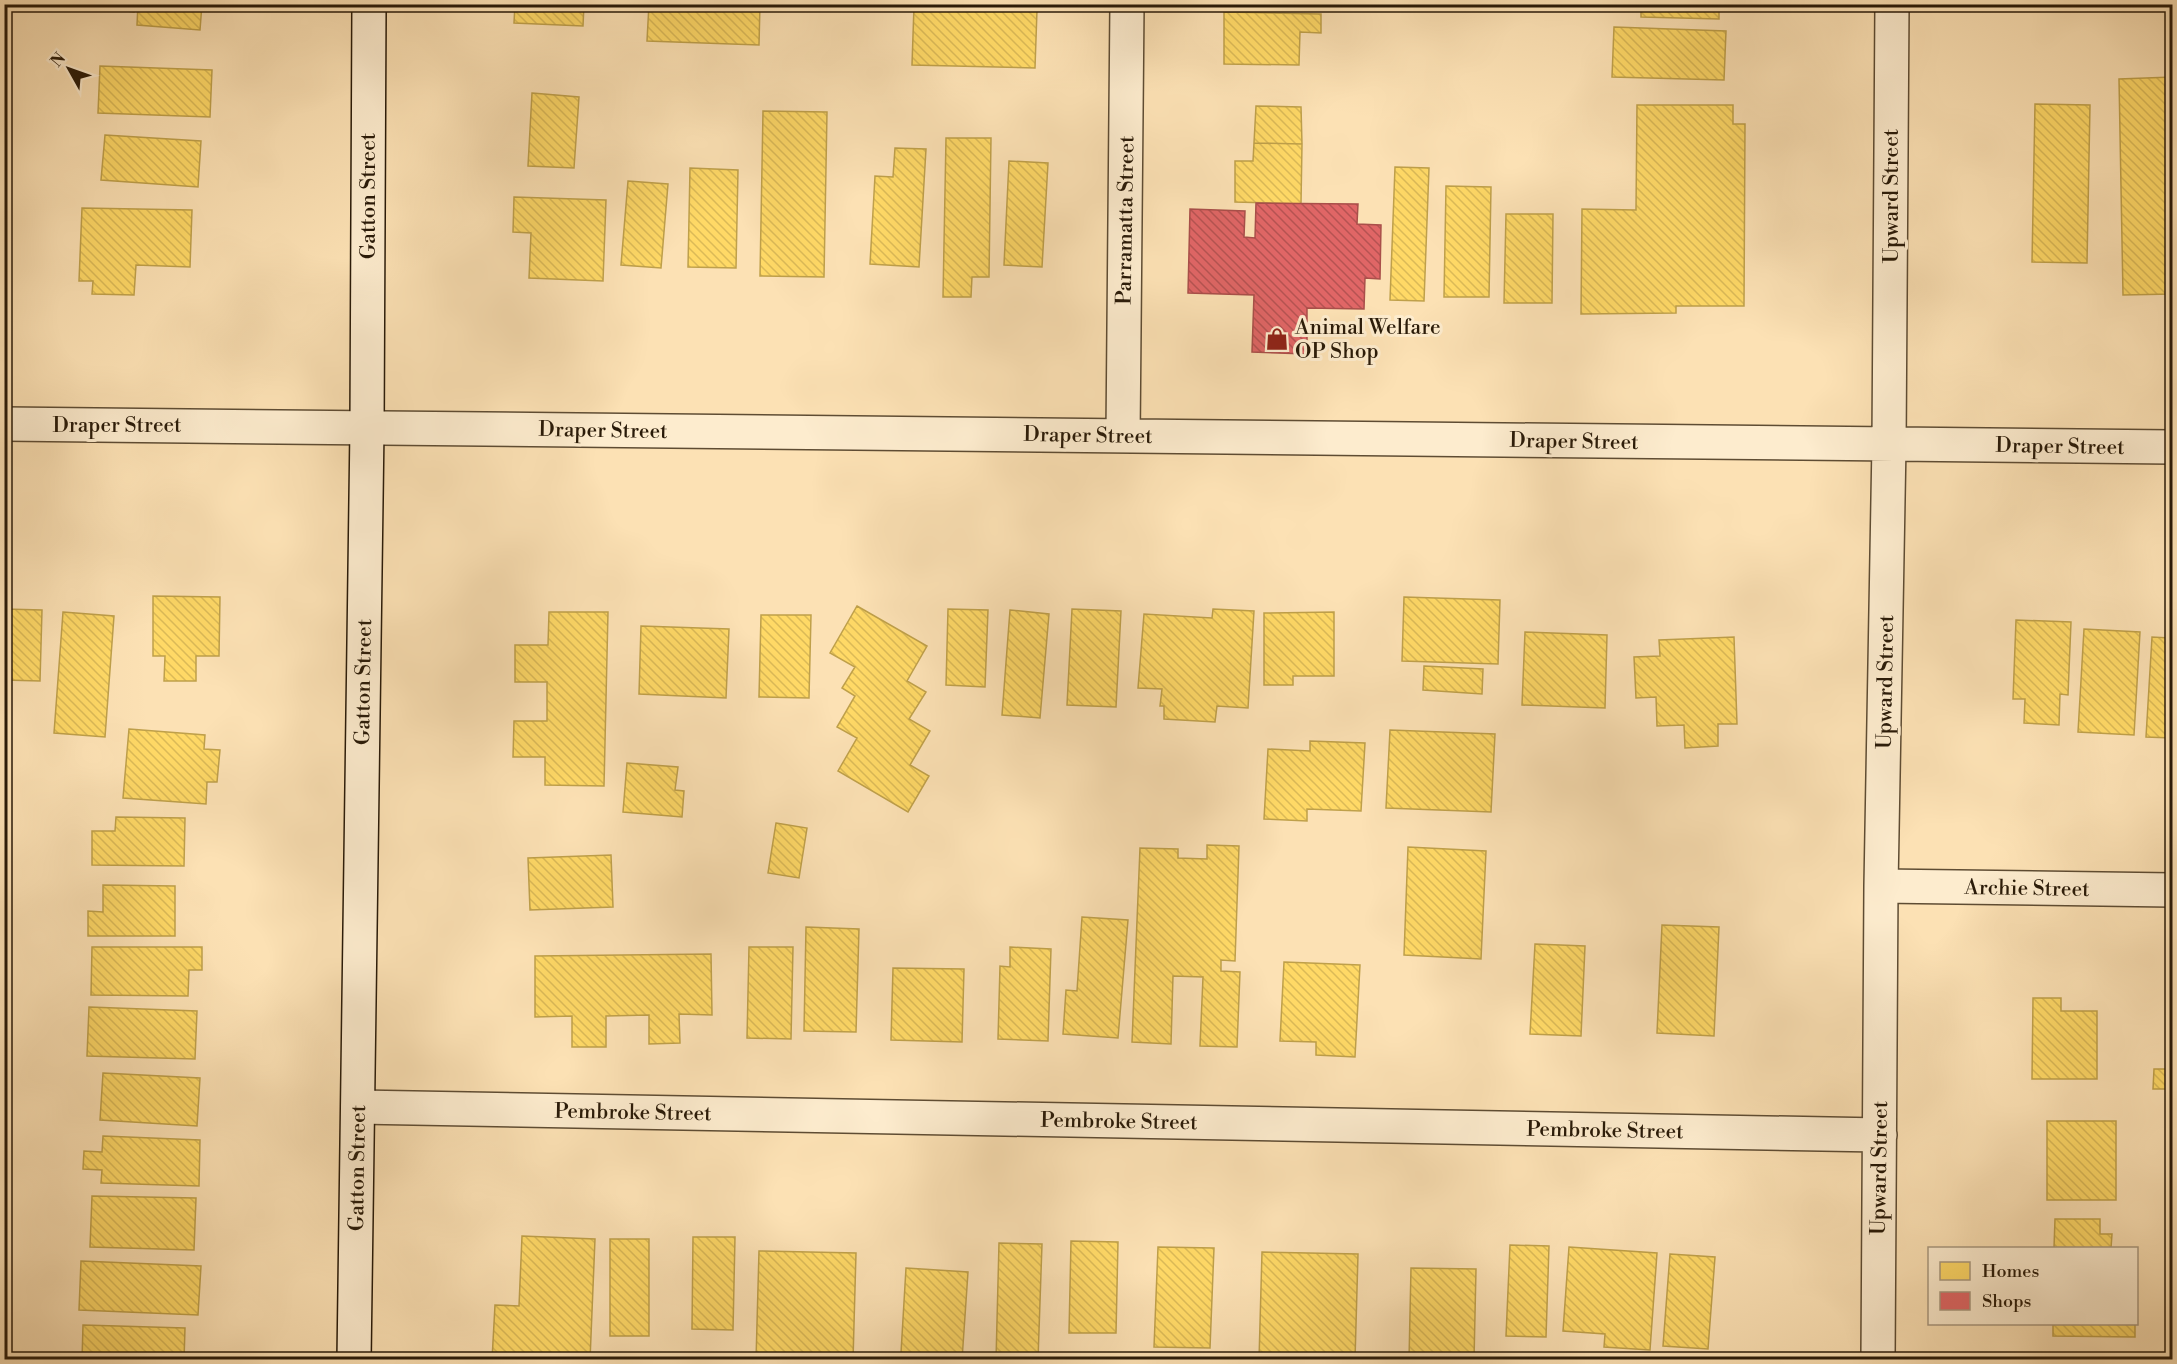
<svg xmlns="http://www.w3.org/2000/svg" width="2177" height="1364" font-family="'Libre Bodoni',serif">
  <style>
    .homes { fill: url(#homes-back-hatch); stroke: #bfa04a; stroke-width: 1.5 }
    .shops { fill: url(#shops-back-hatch); stroke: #a94f4a; stroke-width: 1.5 }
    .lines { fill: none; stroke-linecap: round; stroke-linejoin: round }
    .street-casing { stroke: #5e4c33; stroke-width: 36 }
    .secondary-casing { stroke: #291a08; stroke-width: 36 }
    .street { stroke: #fdecce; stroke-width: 33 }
    .secondary { stroke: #fdecce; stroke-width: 33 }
    .labels { text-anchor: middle; stroke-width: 6; stroke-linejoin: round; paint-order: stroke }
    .street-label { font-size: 21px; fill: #291a08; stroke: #fdecce }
    .poi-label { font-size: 21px; fill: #291a08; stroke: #fdecce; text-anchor: start }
  </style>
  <defs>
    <pattern id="homes-back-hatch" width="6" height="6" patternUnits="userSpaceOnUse" patternTransform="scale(1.5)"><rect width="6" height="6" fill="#ffd966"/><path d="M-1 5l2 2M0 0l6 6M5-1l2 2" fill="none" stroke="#dbba57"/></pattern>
    <pattern id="shops-back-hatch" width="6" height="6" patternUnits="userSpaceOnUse" patternTransform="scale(1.5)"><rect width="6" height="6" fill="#e06666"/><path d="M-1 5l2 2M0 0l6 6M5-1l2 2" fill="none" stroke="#b65352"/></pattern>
  </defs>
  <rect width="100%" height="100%" fill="#fce1b4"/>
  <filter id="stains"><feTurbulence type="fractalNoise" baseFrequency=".00333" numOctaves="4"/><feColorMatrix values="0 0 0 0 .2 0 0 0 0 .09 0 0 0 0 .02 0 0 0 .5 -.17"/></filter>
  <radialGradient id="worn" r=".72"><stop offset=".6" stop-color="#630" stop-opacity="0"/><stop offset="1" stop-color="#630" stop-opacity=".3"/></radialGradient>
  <!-- homes -->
  <path class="homes" d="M 111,4 L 135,4 L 134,12 L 111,9 Z
    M 138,4 L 202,4 L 200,30 L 137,25 Z
    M 515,4 L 584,4 L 583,26 L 514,23 Z
    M 649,4 L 760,4 L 759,45 L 647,41 Z
    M 1641,4 L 1719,4 L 1719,19 L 1641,17 Z
    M 914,6 L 1037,10 L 1035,68 L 912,65 Z
    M 1224,12 L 1321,14 L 1321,33 L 1300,32 L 1299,65 L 1224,64 Z
    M 1614,27 L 1726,31 L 1724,80 L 1612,77 Z
    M 100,66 L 212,70 L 210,117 L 98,113 Z
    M 2172,77 L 2172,294 L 2123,295 L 2119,79 Z
    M 532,93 L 579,97 L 574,168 L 528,166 Z
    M 2035,104 L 2090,105 L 2087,263 L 2032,262 Z
    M 1637,105 L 1733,105 L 1733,124 L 1745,124 L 1744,306 L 1676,306 L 1676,313 L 1581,314 L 1582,209 L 1636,210 Z
    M 1256,106 L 1301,107 L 1302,144 L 1254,143 Z
    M 763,111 L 827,112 L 824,277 L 760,276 Z
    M 105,135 L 201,141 L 198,187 L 101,180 Z
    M 946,138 L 991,138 L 989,277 L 972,277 L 971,297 L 943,297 Z
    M 1254,143 L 1302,144 L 1301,204 L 1235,202 L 1235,161 L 1253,161 Z
    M 895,148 L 926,149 L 919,267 L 870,264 L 875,176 L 893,177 Z
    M 1009,161 L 1048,163 L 1042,267 L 1004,265 Z
    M 1395,167 L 1429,168 L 1424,301 L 1390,300 Z
    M 690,168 L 738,170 L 736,268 L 688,267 Z
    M 628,181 L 668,184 L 661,268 L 621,265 Z
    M 1446,186 L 1491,187 L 1489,297 L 1444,297 Z
    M 514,197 L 606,200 L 603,281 L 529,278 L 531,233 L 513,232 Z
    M 82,208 L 192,210 L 190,267 L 136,265 L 134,295 L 92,294 L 93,281 L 79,281 Z
    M 1506,214 L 1553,214 L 1552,303 L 1504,303 Z
    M 153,596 L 220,597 L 219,656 L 196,656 L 196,681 L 164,681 L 165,656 L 153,656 Z
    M 1404,597 L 1500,600 L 1498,664 L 1402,661 Z
    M 857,606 L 927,646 L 907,681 L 926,692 L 909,719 L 930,731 L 910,765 L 929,776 L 908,812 L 838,771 L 857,738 L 837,727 L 855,696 L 842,688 L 855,667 L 830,653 Z
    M 4,609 L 42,610 L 40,681 L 4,680 Z
    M 948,609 L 988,610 L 985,687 L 946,685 Z
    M 1072,609 L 1121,611 L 1116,707 L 1067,705 Z
    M 1213,609 L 1254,611 L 1248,708 L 1217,706 L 1215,722 L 1164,719 L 1164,706 L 1160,706 L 1162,689 L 1138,688 L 1144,614 L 1212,618 Z
    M 1010,610 L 1049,614 L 1040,718 L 1002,715 Z
    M 2171,611 L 2172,611 L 2172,738 L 2146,737 L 2152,637 L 2170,638 Z
    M 63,612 L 114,616 L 105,737 L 54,733 Z
    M 549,612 L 608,612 L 604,786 L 545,785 L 545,757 L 513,757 L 514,721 L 547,721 L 547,682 L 515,682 L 515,645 L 548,645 Z
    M 1334,612 L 1334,676 L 1293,676 L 1293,685 L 1264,685 L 1264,613 Z
    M 761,615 L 811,615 L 809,698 L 759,697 Z
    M 2016,620 L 2071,622 L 2068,695 L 2060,694 L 2059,725 L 2024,723 L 2025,699 L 2013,699 Z
    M 641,626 L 729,629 L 726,698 L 639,694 Z
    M 2084,629 L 2140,632 L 2134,735 L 2078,732 Z
    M 1525,632 L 1607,635 L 1605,708 L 1522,705 Z
    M 1734,637 L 1737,724 L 1718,724 L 1718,746 L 1685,748 L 1684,725 L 1657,726 L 1656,697 L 1636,698 L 1634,657 L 1660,656 L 1659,640 Z
    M 1424,666 L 1483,669 L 1482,694 L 1423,690 Z
    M 129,729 L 205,735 L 204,749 L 220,750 L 217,782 L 207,782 L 206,804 L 123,798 Z
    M 1390,730 L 1495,734 L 1491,812 L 1386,808 Z
    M 1310,741 L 1365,743 L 1361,811 L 1307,809 L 1307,821 L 1264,819 L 1268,749 L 1310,751 Z
    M 627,763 L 678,767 L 675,790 L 684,791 L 682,817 L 623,812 Z
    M 116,817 L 185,818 L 184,866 L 92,865 L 92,831 L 115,831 Z
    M 776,823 L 807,828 L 799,878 L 768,873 Z
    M 1207,845 L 1239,846 L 1235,961 L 1221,960 L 1221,971 L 1240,972 L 1237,1047 L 1200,1046 L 1203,977 L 1173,976 L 1171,1044 L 1132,1042 L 1140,848 L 1178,849 L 1178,858 L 1207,859 Z
    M 1408,847 L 1486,851 L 1481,959 L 1404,955 Z
    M 611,855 L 613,907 L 530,910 L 528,858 Z
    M 103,885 L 175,886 L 175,936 L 88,936 L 88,911 L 103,912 Z
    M 1082,917 L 1128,920 L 1118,1038 L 1063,1034 L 1066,990 L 1077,991 Z
    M 1662,925 L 1719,927 L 1714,1036 L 1657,1033 Z
    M 806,927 L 859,929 L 856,1032 L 804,1031 Z
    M 1535,944 L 1585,946 L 1581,1036 L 1530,1034 Z
    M 92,947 L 202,947 L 202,970 L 189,970 L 188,996 L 91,995 Z
    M 749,947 L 793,947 L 791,1039 L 747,1038 Z
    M 1010,947 L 1051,949 L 1048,1041 L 998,1039 L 1000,966 L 1010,967 Z
    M 711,954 L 712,1015 L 679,1014 L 680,1043 L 649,1044 L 649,1015 L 606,1016 L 606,1047 L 572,1047 L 572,1016 L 535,1017 L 535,956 Z
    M 1284,962 L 1360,965 L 1355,1057 L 1316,1055 L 1316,1042 L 1280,1041 Z
    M 893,968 L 964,969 L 962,1042 L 891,1040 Z
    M 2033,998 L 2061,998 L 2061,1011 L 2097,1011 L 2097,1079 L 2032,1079 Z
    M 2172,998 L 2172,1099 L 2170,1099 L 2170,1089 L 2153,1089 L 2154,1069 L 2171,1069 Z
    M 89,1007 L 197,1011 L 195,1059 L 87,1056 Z
    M 103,1073 L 200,1078 L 197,1126 L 100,1120 Z
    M 2047,1121 L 2116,1121 L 2116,1200 L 2047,1200 Z
    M 103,1136 L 200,1140 L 199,1186 L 101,1183 L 102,1170 L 83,1169 L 84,1151 L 102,1152 Z
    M 92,1196 L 196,1198 L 194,1250 L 90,1247 Z
    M 2055,1219 L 2100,1219 L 2100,1234 L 2112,1234 L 2111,1248 L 2054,1248 Z
    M 522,1236 L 595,1239 L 590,1360 L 492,1360 L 495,1305 L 519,1306 Z
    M 693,1237 L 735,1237 L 733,1330 L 692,1329 Z
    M 610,1239 L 649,1239 L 649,1336 L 610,1336 Z
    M 1071,1241 L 1118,1242 L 1116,1333 L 1069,1333 Z
    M 999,1243 L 1042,1244 L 1038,1360 L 996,1360 Z
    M 1510,1245 L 1549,1246 L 1546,1337 L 1506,1336 Z
    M 1158,1247 L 1214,1248 L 1210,1348 L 1154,1347 Z
    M 1569,1247 L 1657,1253 L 1650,1350 L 1604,1347 L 1605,1334 L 1563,1331 Z
    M 759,1251 L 856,1253 L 853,1360 L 756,1360 Z
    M 1262,1252 L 1358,1254 L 1355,1360 L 1259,1360 Z
    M 1670,1254 L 1715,1257 L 1708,1349 L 1663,1346 Z
    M 81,1261 L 201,1266 L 198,1315 L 79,1310 Z
    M 906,1268 L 968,1272 L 962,1360 L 936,1360 L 936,1354 L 901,1353 Z
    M 1411,1268 L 1476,1269 L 1474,1360 L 1409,1360 Z
    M 2053,1324 L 2135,1324 L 2135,1337 L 2053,1336 Z
    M 83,1325 L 185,1328 L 184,1360 L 82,1360 Z"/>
  <!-- shops -->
  <path class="shops" d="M 1256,203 L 1358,204 L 1357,224 L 1381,225 L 1380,279 L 1365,278 L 1364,309 L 1307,308 L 1307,354 L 1252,352 L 1254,295 L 1188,293 L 1190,209 L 1245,211 L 1244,237 L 1255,238 Z"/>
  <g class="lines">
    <!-- street casing -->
    <g class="street-casing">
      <path id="street" d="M 4,424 L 2172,447
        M 1123,436 L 1127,4
        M 1881,886 L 2172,890
        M 358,1107 L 1880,1135
        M 1878,1360 L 1881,886 L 1889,444 L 1892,4"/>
    </g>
    <!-- secondary casing -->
    <g class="secondary-casing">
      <path id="secondary" d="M 354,1360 L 367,428 L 369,4"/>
    </g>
    <!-- street -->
    <use href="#street" class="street"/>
    <!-- secondary -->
    <use href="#secondary" class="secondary"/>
  </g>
  <!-- icons -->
  <defs>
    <g id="shop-bare" transform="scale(1.8)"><path d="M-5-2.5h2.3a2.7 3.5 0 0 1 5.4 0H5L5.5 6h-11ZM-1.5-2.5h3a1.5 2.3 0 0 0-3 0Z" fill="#8f2418" stroke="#fdecce" stroke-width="2.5" paint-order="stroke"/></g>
  </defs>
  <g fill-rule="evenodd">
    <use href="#shop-bare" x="1277" y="339"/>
  </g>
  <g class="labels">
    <!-- street labels -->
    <g class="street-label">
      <text transform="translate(368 196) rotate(-90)" y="7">Gatton Street</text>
      <text transform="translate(1891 196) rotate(-90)" y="7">Upward Street</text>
      <text transform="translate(1125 220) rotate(-89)" y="7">Parramatta Street</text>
      <text x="117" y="432">Draper Street</text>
      <text transform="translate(603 430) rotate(1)" y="7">Draper Street</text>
      <text transform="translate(1088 435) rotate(1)" y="7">Draper Street</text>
      <text transform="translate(1574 441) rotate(1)" y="7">Draper Street</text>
      <text transform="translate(2060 446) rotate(1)" y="7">Draper Street</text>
      <text transform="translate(363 682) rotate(-89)" y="7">Gatton Street</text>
      <text transform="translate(1885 682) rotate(-89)" y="7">Upward Street</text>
      <text transform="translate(2027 888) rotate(1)" y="7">Archie Street</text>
      <text transform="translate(633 1112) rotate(1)" y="7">Pembroke Street</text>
      <text transform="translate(1119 1121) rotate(1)" y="7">Pembroke Street</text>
      <text transform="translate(1605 1130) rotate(1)" y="7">Pembroke Street</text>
      <text transform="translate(357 1168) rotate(-89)" y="7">Gatton Street</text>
      <text transform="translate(1879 1168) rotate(-89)" y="7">Upward Street</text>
    </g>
    <!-- poi labels -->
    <g class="poi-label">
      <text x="1295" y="334">Animal Welfare<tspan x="1295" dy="24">OP Shop</tspan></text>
    </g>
  </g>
  <!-- margin -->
  <rect width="2177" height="1364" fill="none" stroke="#fce1b4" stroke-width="24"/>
  <rect x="6" y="6" width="2165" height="1352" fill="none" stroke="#291a08" stroke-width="3"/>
  <rect x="12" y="12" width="2153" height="1340" fill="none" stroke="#291a08" stroke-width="1.5"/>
  <!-- legend -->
  <rect x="1928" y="1247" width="210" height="78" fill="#fdecce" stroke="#a8987f" stroke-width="1.5"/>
  <rect x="1940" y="1262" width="30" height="18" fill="#ffd966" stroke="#a8987f" stroke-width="1.5"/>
  <text x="1982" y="1277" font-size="18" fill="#291a08">Homes</text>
  <rect x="1940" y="1292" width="30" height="18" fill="#e06666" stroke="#a8987f" stroke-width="1.5"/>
  <text x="1982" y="1307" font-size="18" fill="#291a08">Shops</text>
  <!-- north arrow -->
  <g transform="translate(69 69) rotate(310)" stroke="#fdecce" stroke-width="4.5" paint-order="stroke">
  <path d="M0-4.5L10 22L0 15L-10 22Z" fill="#291a08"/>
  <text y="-9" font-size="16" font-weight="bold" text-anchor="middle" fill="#291a08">N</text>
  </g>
  <rect width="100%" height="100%" filter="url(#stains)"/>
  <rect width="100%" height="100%" fill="url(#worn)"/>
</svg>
